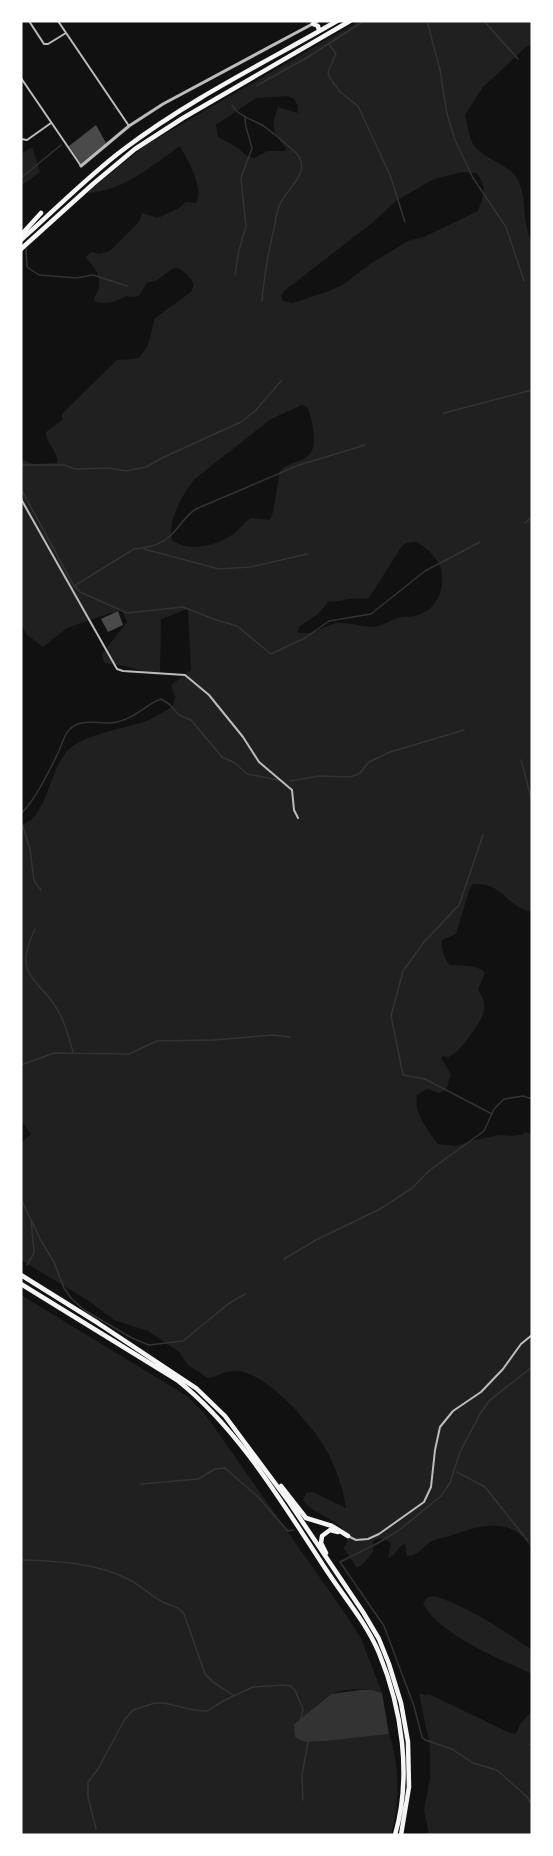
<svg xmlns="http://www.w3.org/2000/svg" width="553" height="1856" font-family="Rubik,sans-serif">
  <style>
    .green { fill: #202020; fill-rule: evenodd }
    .water { fill: #333 }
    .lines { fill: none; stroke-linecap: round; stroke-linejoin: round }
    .stream { stroke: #333; stroke-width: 1.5 }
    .building { fill: #4a4a4a }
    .minor { stroke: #bcbcbc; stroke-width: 2 }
    .tertiary { stroke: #bcbcbc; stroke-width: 3 }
    .motorway { stroke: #f5f5f5; stroke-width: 4.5 }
  </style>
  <rect width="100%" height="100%" fill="#111"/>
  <!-- green -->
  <path class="green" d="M 359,21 L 532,21 L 532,44 L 526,47 L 483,87 L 465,115 C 468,126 469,139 475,147 C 487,161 511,164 519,182 C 527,202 522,223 532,242 L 532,912 C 504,906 504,882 473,884 L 470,888 L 456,934 L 442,940 C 441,949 444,958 450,965 C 462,966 475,964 485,972 L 478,990 C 492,1008 480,1022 469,1037 C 463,1045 458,1051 449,1057 L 443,1056 L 441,1058 L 451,1074 L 446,1090 L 439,1093 L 427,1089 L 417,1095 C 413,1112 428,1131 438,1144 L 458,1146 L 470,1141 L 500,1135 L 512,1136 L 524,1134 L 524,1132 L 532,1134 L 532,1550 C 513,1516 484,1524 453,1535 C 446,1538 437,1538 430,1542 C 422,1547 418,1557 407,1556 L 405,1544 C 397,1546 396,1556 388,1558 L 391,1543 L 383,1538 L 376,1539 L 373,1542 L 373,1552 L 363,1564 L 357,1568 L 343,1547 L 347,1544 C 349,1519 313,1517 303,1500 L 306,1493 L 313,1492 L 346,1508 C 343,1489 337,1472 329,1455 C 315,1428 271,1376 239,1371 C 228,1369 219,1376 208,1378 L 188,1365 L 179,1352 L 148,1331 L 114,1320 L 89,1301 L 21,1260 L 21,1143 L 31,1134 L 21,1121 L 21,825 C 48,818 49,767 69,749 C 86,734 122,729 143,722 C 153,719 163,712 172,707 L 175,697 L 171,685 L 191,670 L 188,609 L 161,619 L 160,674 L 157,675 L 125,666 L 104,663 L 102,654 L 127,622 L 122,609 L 67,628 L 43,647 L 27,635 L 21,624 L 21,459 L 33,464 L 57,463 C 59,451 45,443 46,432 L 62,420 L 62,414 L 117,360 L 134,359 L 140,357 L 148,345 L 155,318 L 191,292 C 194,286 194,283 190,278 C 174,258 169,274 157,280 C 154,281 150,282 147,283 C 139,293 143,299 126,296 C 115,302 107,305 94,301 C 94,295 98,293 99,287 C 101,270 92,268 86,257 L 91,252 L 99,254 L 110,251 L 139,222 L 142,213 L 158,218 L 179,208 L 186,202 L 196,203 C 204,188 188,160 180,146 C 151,166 123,192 86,193 L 146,145 ZM 288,96 L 294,99 L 298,106 L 298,113 L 278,107 C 271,127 272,132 286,148 L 285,151 L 268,151 L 254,158 L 247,156 L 235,146 L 218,137 L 216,125 L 256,98 ZM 462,172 L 476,173 C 488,185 483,197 478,211 L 424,237 L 408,241 L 370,264 L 344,284 L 329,291 L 293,303 L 283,301 L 281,296 L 284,291 L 372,223 L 396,201 L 434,179 ZM 302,405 L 308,408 C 312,422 321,449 305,458 C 297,463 287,463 280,471 L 273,512 L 270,520 L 251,518 C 244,522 240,529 233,534 C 216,546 191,552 173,541 C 165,524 184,491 196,478 L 271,419 ZM 414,542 C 423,543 436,557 440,566 C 447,585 438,609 418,615 C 410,618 402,616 395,619 C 389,621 384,625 378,626 C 364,629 350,621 336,623 C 323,626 311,637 297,632 L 300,626 L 318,614 L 329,601 C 336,603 342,600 349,599 C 356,598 361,599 369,598 L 402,546 L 406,543 Z
    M 32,147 L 40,172 L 21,186 L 21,154 Z
    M 21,1295 L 187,1396 L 204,1413 L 219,1434 L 342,1609 L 361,1638 L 382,1693 C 367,1688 341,1687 327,1697 C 315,1705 306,1716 294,1724 L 305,1742 L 389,1734 C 400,1767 400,1802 391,1835 L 21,1835 Z
    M 435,1596 C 470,1608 502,1629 532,1650 L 532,1674 C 502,1660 437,1634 423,1603 L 428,1597 Z
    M 419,1693 L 426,1695 L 429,1694 L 510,1733 L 515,1734 C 519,1730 518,1727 521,1723 C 525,1718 529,1715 532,1709 L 532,1835 L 429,1835 L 424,1811 L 430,1778 L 430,1747 Z"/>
  <!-- water -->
  <path class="water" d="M 360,1690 L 372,1690 L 382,1693 L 389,1734 L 325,1741 L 305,1742 L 295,1737 L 294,1724 L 331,1694 Z"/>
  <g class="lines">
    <!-- stream -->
    <path class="stream" d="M 427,21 L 440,70 L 447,114 L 455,140 L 473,178 L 506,227 L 524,281
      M 484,21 L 518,59
      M 329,44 L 336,54 L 328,72 L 330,78 L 340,92 L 358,106 L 390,175 L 405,222
      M 256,86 L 308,57 L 364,21
      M 232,105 C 238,116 251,119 262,125 C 270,130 290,147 297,154 C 311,172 289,187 281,202 C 277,209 276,216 275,224 C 269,250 264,274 262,301
      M 114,109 L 114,108
      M 21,178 L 61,145
      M 26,248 L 27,267 L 39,275 L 76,278 L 93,275 L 127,286
      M 235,275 L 239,250 L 246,227 L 241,178 L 252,148 L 246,127 L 245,117
      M 444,413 L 532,390
      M 21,465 L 64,465 L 75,469 L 110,468 L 126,471 L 146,467 L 162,458 L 241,422 L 255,411 L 282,380
      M 21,489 L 74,586 L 80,592 L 127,613 L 183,607 L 216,620 L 237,626 L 271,654 L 305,638 L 329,621 L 371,614 L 425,571 L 480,542
      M 525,523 L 532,517
      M 144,549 L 219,569 L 251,567 L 307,554
      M 74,586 L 134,549 C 154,547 167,543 179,526 C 184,520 189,513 196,509 L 299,465 L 365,445
      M 521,760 L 532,801
      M 290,781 L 319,776 L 350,777 L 359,774 L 369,762 L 390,752 L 464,730
      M 21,814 C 37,797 49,771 59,751 C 62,744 64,735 69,730 C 82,716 101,726 117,722 C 138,717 144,705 161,699 L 169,704 L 179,715 L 191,720 L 222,757 L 235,763 L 247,774 L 278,780
      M 21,821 L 30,849 L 34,881 L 41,890
      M 483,835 L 459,905 L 424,942 L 403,971 L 391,1016 L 403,1075 L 425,1079 L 492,1114
      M 35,929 C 17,967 27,972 51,1000 C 63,1015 68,1034 73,1052
      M 21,1065 L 54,1053 L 129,1054 L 157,1041 L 213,1040 L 273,1035 L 290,1037
      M 21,1199 L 41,1241 L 54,1262 L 64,1288 L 71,1298 L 84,1310 L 132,1338 L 149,1345 L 183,1341 L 228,1304 L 245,1294
      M 284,1259 L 316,1240 L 380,1209 L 411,1189 L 430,1170 L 484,1131 L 494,1109 L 504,1099 L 523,1096 L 532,1099
      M 27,1265 L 34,1253 L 31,1220
      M 532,1367 L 490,1400 L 480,1414 L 460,1452 L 450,1483 L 441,1496 L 398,1531 L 378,1543 L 340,1562 L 384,1626 L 414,1706 L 422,1737 L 425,1740 L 452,1749 L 473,1763 L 497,1770 L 526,1796 L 532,1804
      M 457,1472 L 485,1487 L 528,1541
      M 141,1484 L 198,1479 L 215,1469 L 225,1468 L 258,1497 L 288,1531 L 293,1530
      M 22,1560 C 58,1561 98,1563 130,1580 C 141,1586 150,1595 161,1601 C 169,1606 178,1605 184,1614 L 205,1674 L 213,1682 L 233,1695
      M 529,1744 L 532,1746
      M 303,1800 L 302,1775 L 308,1742
      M 96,1829 L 88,1797 L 88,1782 L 98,1769 L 125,1719 L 133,1710 L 155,1703 L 164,1703 L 194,1710 L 207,1711 L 225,1700 L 253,1687 L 283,1685 L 290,1686 L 295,1690 L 303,1709 L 301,1719"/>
  </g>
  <!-- building -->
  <path class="building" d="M 96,125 L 106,143 L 81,164 L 69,146 Z
    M 118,611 L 123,625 L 108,632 L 101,619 Z"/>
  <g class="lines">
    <!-- minor -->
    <path class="minor" d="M 29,21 L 44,44 L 48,44 L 66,33
      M 58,21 L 129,126
      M 21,78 L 81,166
      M 21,139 L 27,140 L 51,123
      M 21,499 L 117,669 L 123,671 L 185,675 L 209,695 L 243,737 L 259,762 L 292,790 L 294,810 L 298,818
      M 348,1536 L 356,1540 L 368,1539 L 379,1534 L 424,1502 L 431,1487 L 435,1450 L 440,1427 L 453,1411 L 481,1392 L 503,1369 L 521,1344 L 532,1335"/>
    <!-- tertiary -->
    <path class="tertiary" d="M 81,166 L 129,126 L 163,104 L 318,21"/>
    <!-- motorway -->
    <path class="motorway" d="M 313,24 L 318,26 L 319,31
      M 21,235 L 41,213
      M 21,240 C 55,210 88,176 124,149 C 190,99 266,62 337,21
      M 21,249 L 93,184 L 135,149 L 183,118 L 350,21
      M 21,1275 L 98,1323 L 196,1388 L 225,1416 L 289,1502 L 363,1612 L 379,1639 L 389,1664 L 401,1703 L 408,1742 L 409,1787 L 401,1835
      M 21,1284 L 177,1380 C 238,1428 283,1504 325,1568 C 343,1596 366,1622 379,1653 C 402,1709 412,1776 395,1835
      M 281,1486 L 306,1518 L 332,1526 L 348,1536
      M 326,1553 L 321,1543 L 322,1536 L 330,1530 L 338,1532"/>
  </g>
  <!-- border -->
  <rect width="553" height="1856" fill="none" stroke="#ffffff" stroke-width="45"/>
</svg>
